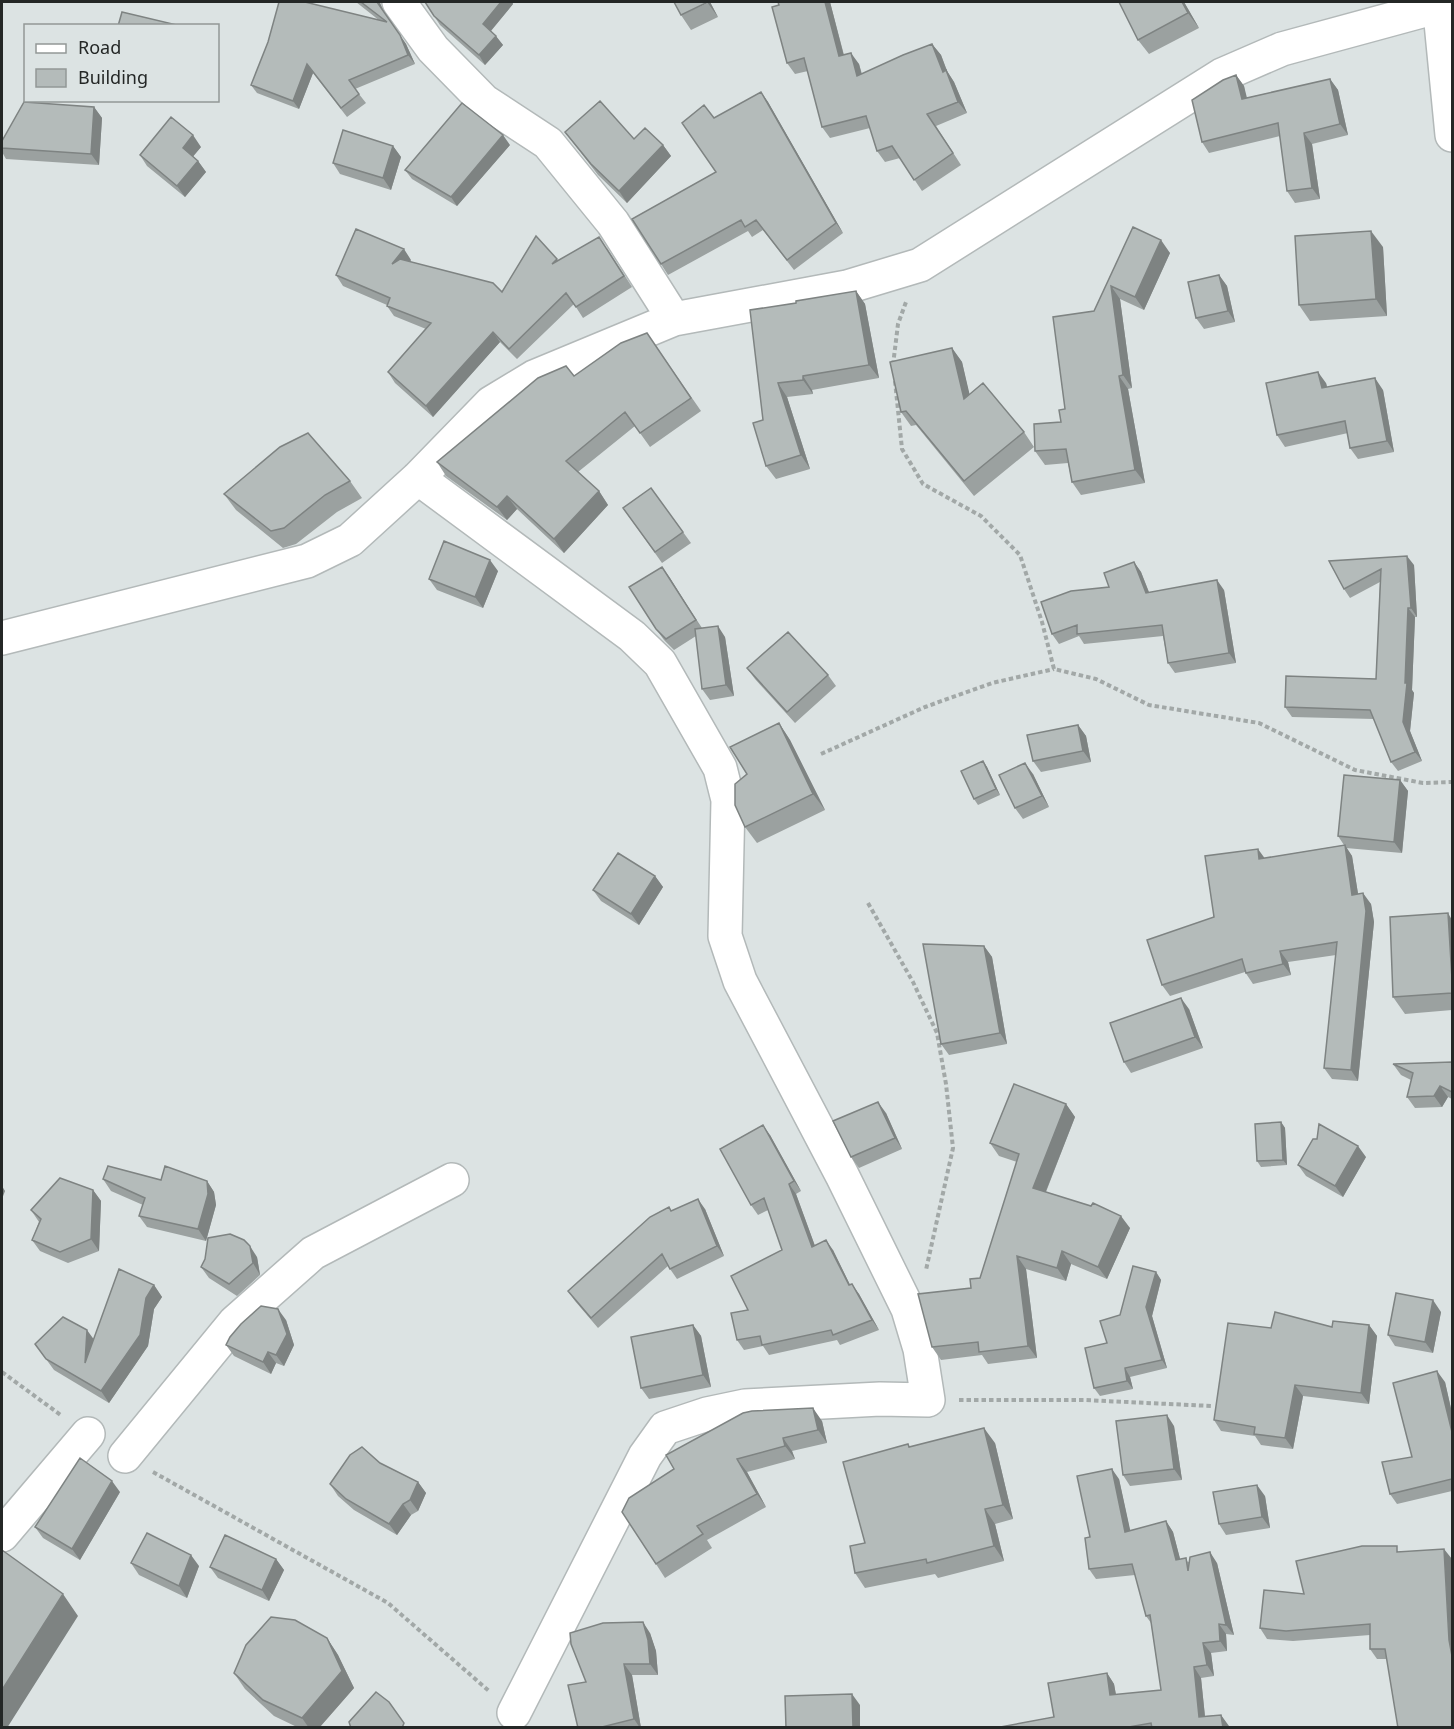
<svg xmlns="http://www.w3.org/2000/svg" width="1454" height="1729" font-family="'Noto Sans',sans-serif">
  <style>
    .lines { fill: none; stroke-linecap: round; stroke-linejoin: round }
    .street-casing { stroke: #b3b9b9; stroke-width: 36 }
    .secondary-casing { stroke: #b3b9b9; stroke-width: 36 }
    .path { stroke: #a2a8a7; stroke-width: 4; stroke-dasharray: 4.5 3; stroke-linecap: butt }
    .street { stroke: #fff; stroke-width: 33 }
    .secondary { stroke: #fff; stroke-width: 33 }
    .wall { fill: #9ba1a0 }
    .shaded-wall { fill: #7e8382 }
    .building { fill: #b4bbba; stroke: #7e8382; stroke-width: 1.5 }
  </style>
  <rect width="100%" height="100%" fill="#dce3e3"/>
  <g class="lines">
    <!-- street casing -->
    <g class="street-casing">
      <path id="street" d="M 399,2 L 433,49 L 484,101 L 548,143 L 613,223 L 674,319
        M 418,478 L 632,636 L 660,663 L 720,768 L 728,800 L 725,936 L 740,981 L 842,1175 L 908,1309 L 920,1349 L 928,1400 L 880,1399 L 745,1406 L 707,1414 L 665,1428 L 645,1456 L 514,1713
        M 2,638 L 307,561 L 350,540 L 418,478 L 491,403 L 534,377 L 674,319 L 847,287 L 920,265 L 1222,75 L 1282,49 L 1440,6
        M 125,1456 L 235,1322 L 313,1253 L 452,1180
        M 2,1535 L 88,1434"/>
    </g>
    <!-- secondary casing -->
    <g class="secondary-casing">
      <path id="secondary" d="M 1439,2 L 1452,135"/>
    </g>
    <!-- path -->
    <path class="path" d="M 893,365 L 898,324 L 906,302
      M 895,381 L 902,449 L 923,484 L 981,516 L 1020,555 L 1042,622 L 1054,669 L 1096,679 L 1149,705 L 1259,723 L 1355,770 L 1423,783 L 1452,782
      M 821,754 L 925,707 L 992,683 L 1054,669
      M 868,903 L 913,982 L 937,1033 L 946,1084 L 953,1148 L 926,1270
      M 2,1372 L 62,1416
      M 959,1400 L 1084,1400 L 1212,1406
      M 153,1472 L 388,1603 L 489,1691"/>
    <!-- street -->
    <use href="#street" class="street"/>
    <!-- secondary -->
    <use href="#secondary" class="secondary"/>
  </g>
  <!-- wall -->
  <path class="wall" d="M 356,2 L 381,2 L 380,3 L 383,12 L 406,44 L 415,64 L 355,89 L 366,103 L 347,117 L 313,73 L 299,109 L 257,93 L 251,85 L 268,42 L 380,21 Z
    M 425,2 L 512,2 L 513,4 L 491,31 L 503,45 L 485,65 L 440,25 Z
    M 710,2 L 718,17 L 691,30 L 681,15 Z
    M 778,2 L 830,2 L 844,55 L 859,64 L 862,74 L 932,44 L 941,55 L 947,71 L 954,82 L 967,113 L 936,126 L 961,165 L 922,191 L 900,158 L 885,162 L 877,151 L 870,128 L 830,138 L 822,127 L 808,71 L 795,74 L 787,63 Z
    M 1119,2 L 1184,2 L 1199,28 L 1149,54 L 1138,40 Z
    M 1236,75 L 1244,86 L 1246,98 L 1330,79 L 1338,90 L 1348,135 L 1312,144 L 1320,199 L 1295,203 L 1287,191 L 1280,136 L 1209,153 L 1202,142 Z
    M 761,92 L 768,102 L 843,233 L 794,270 L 763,230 L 752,237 L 748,231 L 668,275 L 661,264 L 716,172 L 714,118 Z
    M 94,107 L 102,118 L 99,165 L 6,159 L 2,152 L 2,141 Z
    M 565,132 L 634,139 L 663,145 L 671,156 L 627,203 L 598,175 Z
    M 510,145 L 457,206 L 412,179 L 405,170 Z
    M 393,146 L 401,157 L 391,190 L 340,174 L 333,163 Z
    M 201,147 L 193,156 L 198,161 L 206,172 L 185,197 L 147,166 L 140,155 Z
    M 1133,227 L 1170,253 L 1144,310 L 1120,299 L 1132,388 L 1128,389 L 1145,483 L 1081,495 L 1072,482 L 1068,463 L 1045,465 L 1035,451 L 1061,422 L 1094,311 Z
    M 1383,247 L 1387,316 L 1310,321 L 1299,305 Z
    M 607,248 L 632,287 L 583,318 L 574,304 L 517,359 L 500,342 L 433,417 L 395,383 L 388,372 L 426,329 L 394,316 L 387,306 L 387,305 L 343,286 L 336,275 L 411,260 L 410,262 L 502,292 L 558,260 Z
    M 1219,275 L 1227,286 L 1235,322 L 1204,329 L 1196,318 Z
    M 856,291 L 865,304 L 879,378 L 812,390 L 813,394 L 787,397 L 810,469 L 776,479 L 766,466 L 763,420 L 796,303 Z
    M 647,333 L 701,411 L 650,447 L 635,426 L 578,472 L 599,491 L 608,505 L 564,553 L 517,509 L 507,520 L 446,476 L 437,462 L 574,376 Z
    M 952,348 L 962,362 L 969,394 L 1024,432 L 1034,447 L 974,496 L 916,425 L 911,426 L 901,412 Z
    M 1326,383 L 1327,387 L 1383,390 L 1394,452 L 1358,459 L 1350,448 L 1348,433 L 1285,447 L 1277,435 Z
    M 350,481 L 362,498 L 337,512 L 296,544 L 283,548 L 236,510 L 224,494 Z
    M 651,488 L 691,543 L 662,563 L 623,508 Z
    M 1329,561 L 1414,565 L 1417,617 L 1415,617 L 1412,690 L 1414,693 L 1410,731 L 1422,761 L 1398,771 L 1391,762 L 1374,719 L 1292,717 L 1285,707 L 1376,679 L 1380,582 L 1350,598 L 1344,589 Z
    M 1134,562 L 1141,572 L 1149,592 L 1224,590 L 1236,663 L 1175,673 L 1168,663 L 1163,636 L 1084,644 L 1079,636 L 1059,644 L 1052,634 L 1109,587 Z
    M 662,567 L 702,628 L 725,637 L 734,696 L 710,700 L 702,689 L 696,636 L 674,650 L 664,640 L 656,629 Z
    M 498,571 L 483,608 L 437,590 L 429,579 Z
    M 747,668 L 828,675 L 836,686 L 795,723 L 755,679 Z
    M 779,723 L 790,740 L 825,810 L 757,843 L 745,827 L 747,774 Z
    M 1078,725 L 1086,736 L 1091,762 L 1041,772 L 1033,761 Z
    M 983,761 L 987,767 L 1000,795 L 978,805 L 974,799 Z
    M 1033,774 L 1049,807 L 1023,819 L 1015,808 Z
    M 1400,780 L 1408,791 L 1402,853 L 1346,848 L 1352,856 L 1358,894 L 1371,904 L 1374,922 L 1358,1081 L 1332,1079 L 1324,1068 L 1336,955 L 1288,962 L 1291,975 L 1253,984 L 1245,972 L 1170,996 L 1162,985 L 1214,917 L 1265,858 L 1344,845 L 1338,836 Z
    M 655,876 L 663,887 L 639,925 L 601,901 L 593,890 Z
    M 1452,920 L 1452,1010 L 1405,1014 L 1393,997 Z
    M 984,946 L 992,957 L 1007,1044 L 949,1055 L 941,1044 Z
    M 1189,1009 L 1203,1048 L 1131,1073 L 1124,1062 Z
    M 1452,1062 L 1452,1099 L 1448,1097 L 1442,1107 L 1415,1108 L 1407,1097 L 1411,1080 L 1401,1075 L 1393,1064 Z
    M 1066,1104 L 1075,1117 L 1046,1192 L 1130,1228 L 1107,1279 L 1071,1264 L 1066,1281 L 1026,1269 L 1037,1358 L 988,1364 L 982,1355 L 941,1360 L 932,1347 L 971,1288 L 980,1278 L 1017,1162 L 999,1156 L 990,1143 Z
    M 886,1113 L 902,1149 L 859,1168 L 851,1157 Z
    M 1281,1122 L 1285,1128 L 1287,1165 L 1261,1167 L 1257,1161 Z
    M 770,1135 L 801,1191 L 796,1194 L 815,1246 L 833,1250 L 850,1285 L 859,1294 L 879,1330 L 840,1345 L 837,1340 L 769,1355 L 763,1346 L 744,1350 L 737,1340 L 748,1310 L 782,1250 L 768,1210 L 758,1215 L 751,1205 Z
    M 1366,1157 L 1343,1197 L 1306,1176 L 1298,1165 Z
    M 103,1179 L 207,1181 L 214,1192 L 216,1205 L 206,1241 L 147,1227 L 139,1216 L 143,1205 L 111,1191 Z
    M 93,1190 L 101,1201 L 99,1251 L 68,1263 L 40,1251 L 32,1240 L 39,1222 L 31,1210 Z
    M 669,1207 L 671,1211 L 705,1209 L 724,1256 L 677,1279 L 668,1266 L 598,1328 L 575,1301 L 568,1291 Z
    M 257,1257 L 260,1275 L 237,1296 L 209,1278 L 201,1267 Z
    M 1156,1272 L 1161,1280 L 1152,1316 L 1167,1368 L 1130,1377 L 1133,1389 L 1100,1396 L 1094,1388 L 1107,1343 L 1120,1315 Z
    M 154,1285 L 162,1297 L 154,1309 L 148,1346 L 109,1403 L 54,1370 L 35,1344 L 94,1340 Z
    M 1441,1312 L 1433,1353 L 1395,1346 L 1388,1335 Z
    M 286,1320 L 294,1345 L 284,1366 L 276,1363 L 271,1374 L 234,1356 L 226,1345 Z
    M 693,1325 L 701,1336 L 711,1387 L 649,1399 L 641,1388 Z
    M 1369,1325 L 1377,1336 L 1369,1404 L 1303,1396 L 1293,1449 L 1261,1445 L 1255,1436 L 1221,1431 L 1214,1420 L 1271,1328 Z
    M 1445,1382 L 1452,1413 L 1452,1491 L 1397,1504 L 1390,1494 L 1412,1457 Z
    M 822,1421 L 827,1443 L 792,1451 L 795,1459 L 747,1472 L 766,1507 L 707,1540 L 712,1548 L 665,1578 L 656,1564 L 629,1498 Z
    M 1174,1426 L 1182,1480 L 1130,1486 L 1123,1475 Z
    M 995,1443 L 1013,1519 L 995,1524 L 1004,1561 L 938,1578 L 935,1574 L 865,1588 L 855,1573 L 865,1543 L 910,1447 Z
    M 380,1463 L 418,1482 L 426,1493 L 418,1511 L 411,1515 L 397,1535 L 354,1510 L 338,1496 L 330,1484 Z
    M 1119,1479 L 1130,1531 L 1166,1521 L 1173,1532 L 1180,1559 L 1189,1562 L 1217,1563 L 1234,1635 L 1226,1634 L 1227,1651 L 1211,1653 L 1214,1676 L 1201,1678 L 1205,1716 L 1221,1715 L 1229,1728 L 995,1728 L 1054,1717 L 1107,1673 L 1114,1684 L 1116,1695 L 1161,1690 L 1151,1623 L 1146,1616 L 1135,1575 L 1096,1579 L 1089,1569 L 1090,1537 Z
    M 120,1492 L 80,1560 L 43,1538 L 35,1527 Z
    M 1265,1496 L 1270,1528 L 1226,1535 L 1219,1524 Z
    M 1401,1552 L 1452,1559 L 1387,1659 L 1377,1659 L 1370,1649 L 1370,1635 L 1293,1641 L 1267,1639 L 1260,1628 L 1304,1594 Z
    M 276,1559 L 284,1570 L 269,1601 L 218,1578 L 210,1567 Z
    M 131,1563 L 199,1566 L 187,1598 L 139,1575 Z
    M 650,1633 L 656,1651 L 658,1675 L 632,1675 L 641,1728 L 578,1728 L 586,1682 Z
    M 327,1638 L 338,1655 L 354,1688 L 319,1728 L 299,1728 L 274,1716 L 245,1689 L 234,1673 Z"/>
  <!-- shaded-wall -->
  <path class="shaded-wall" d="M 377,2 L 381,2 L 380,3 L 384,12 Z
    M 501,2 L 512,2 L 513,4 L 489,33 L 483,24 Z
    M 707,2 L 710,2 L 718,17 Z
    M 825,2 L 830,2 L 847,68 L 839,56 Z
    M 1182,2 L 1184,2 L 1199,28 L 1188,13 Z
    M 400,35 L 406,44 L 415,64 L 408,55 Z
    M 496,36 L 503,45 L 485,65 L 479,55 Z
    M 932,44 L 941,55 L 947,71 L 954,82 L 967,113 L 958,102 L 943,72 Z
    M 851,53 L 859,64 L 865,88 L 857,76 Z
    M 307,64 L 313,73 L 299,109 L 293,101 Z
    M 1236,75 L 1244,86 L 1250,110 L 1242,99 Z
    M 1330,79 L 1338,90 L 1348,135 L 1340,124 Z
    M 761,92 L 768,102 L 843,233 L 836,223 Z
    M 94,107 L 102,118 L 99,165 L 91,154 Z
    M 1304,133 L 1312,144 L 1320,199 L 1312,188 Z
    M 193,135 L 201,147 L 191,159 L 183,148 Z
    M 503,135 L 510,145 L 457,206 L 451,197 Z
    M 663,145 L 671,156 L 627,203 L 619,191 Z
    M 393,146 L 401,157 L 391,190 L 383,178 Z
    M 198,161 L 206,172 L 185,197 L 177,186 Z
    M 1371,231 L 1383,247 L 1387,316 L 1376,299 Z
    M 1161,240 L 1170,253 L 1144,310 L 1135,297 Z
    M 404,249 L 411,260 L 399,275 L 392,264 Z
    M 1219,275 L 1227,286 L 1235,322 L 1228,311 Z
    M 1111,286 L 1120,299 L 1132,388 L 1123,375 Z
    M 856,291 L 865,304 L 879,378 L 869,365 Z
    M 493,332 L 500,342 L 433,417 L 426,406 Z
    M 952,348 L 962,362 L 974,413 L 964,399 Z
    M 1318,372 L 1326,383 L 1330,399 L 1322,388 Z
    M 803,376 L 812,390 L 813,394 L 803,380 Z
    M 1119,376 L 1128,389 L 1145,483 L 1135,470 Z
    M 1375,378 L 1383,390 L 1394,452 L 1387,441 Z
    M 778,383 L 787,397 L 810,469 L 801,455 Z
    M 599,491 L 608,505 L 564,553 L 554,539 Z
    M 507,496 L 517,509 L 507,520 L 497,507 Z
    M 1407,556 L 1414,565 L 1417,617 L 1411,608 Z
    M 490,560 L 498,571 L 483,608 L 475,597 Z
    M 1134,562 L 1141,572 L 1153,603 L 1146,593 Z
    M 662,567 L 670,578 L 703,631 L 696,620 Z
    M 1217,580 L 1224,590 L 1236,663 L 1229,653 Z
    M 1408,608 L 1415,617 L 1412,690 L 1414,693 L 1410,731 L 1422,761 L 1415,752 L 1403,722 Z
    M 718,626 L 725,637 L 734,696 L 726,685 Z
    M 779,723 L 790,740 L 825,810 L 813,794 Z
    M 1078,725 L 1086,736 L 1091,762 L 1083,751 Z
    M 983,761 L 987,767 L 1000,795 L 996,789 Z
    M 1025,763 L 1033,774 L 1049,807 L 1042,796 Z
    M 1400,780 L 1408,791 L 1402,853 L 1394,842 Z
    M 1345,845 L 1352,856 L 1360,906 L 1352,895 Z
    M 1258,849 L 1266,860 L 1259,859 Z
    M 655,876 L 663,887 L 639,925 L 631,914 Z
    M 1363,893 L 1371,904 L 1374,922 L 1358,1081 L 1351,1070 Z
    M 1448,913 L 1452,920 L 1452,979 Z
    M 984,946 L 992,957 L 1007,1044 L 1000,1033 Z
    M 1280,951 L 1288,962 L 1291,975 L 1283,964 Z
    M 1181,998 L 1189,1009 L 1203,1048 L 1195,1037 Z
    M 1440,1086 L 1448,1097 L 1442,1107 L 1434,1096 Z
    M 878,1102 L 886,1113 L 902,1149 L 895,1138 Z
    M 1066,1104 L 1075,1117 L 1042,1201 L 1033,1188 Z
    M 1281,1122 L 1285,1128 L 1287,1165 L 1283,1160 Z
    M 763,1125 L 770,1135 L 801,1191 L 794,1181 Z
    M 1358,1146 L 1366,1157 L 1343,1197 L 1335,1186 Z
    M 207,1181 L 214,1192 L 216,1205 L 206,1241 L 198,1229 Z
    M 789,1184 L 796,1194 L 819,1257 L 812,1247 Z
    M 2,1186 L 5,1191 L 2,1199 Z
    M 93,1190 L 101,1201 L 99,1251 L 91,1239 Z
    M 698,1199 L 705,1209 L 724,1256 L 717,1246 Z
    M 1121,1216 L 1130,1228 L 1107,1279 L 1098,1267 Z
    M 826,1240 L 833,1250 L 855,1295 L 849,1285 Z
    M 250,1246 L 257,1257 L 260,1275 L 253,1263 Z
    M 1062,1251 L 1071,1264 L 1066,1281 L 1057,1268 Z
    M 1017,1256 L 1026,1269 L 1037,1358 L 1028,1346 Z
    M 1156,1272 L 1161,1280 L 1152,1316 L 1167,1368 L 1162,1360 L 1146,1307 Z
    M 852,1284 L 859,1294 L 879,1330 L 872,1320 Z
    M 154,1285 L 162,1297 L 154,1309 L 148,1346 L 109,1403 L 101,1391 L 146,1298 Z
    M 1433,1300 L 1441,1312 L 1433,1353 L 1425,1342 Z
    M 278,1309 L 286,1320 L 294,1345 L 284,1366 L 276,1355 Z
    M 693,1325 L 701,1336 L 711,1387 L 703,1375 Z
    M 1369,1325 L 1377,1336 L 1369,1404 L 1361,1393 Z
    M 87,1330 L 95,1341 L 85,1363 Z
    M 268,1352 L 276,1363 L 271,1374 L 263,1362 Z
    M 1125,1368 L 1130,1377 L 1133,1389 L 1127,1381 Z
    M 1437,1371 L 1445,1382 L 1452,1413 L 1452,1432 Z
    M 1295,1385 L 1303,1396 L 1293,1449 L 1285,1438 Z
    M 813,1408 L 822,1421 L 827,1443 L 818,1430 Z
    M 1167,1415 L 1174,1426 L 1182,1480 L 1174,1469 Z
    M 984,1428 L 995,1443 L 1013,1519 L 1003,1505 Z
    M 783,1438 L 792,1451 L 795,1459 L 785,1446 Z
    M 737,1459 L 747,1472 L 766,1507 L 757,1494 Z
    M 1112,1469 L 1119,1479 L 1133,1543 L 1125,1532 Z
    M 112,1481 L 120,1492 L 80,1560 L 72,1549 Z
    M 418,1482 L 426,1493 L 418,1511 L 410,1500 Z
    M 1257,1485 L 1265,1496 L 1270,1528 L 1262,1517 Z
    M 403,1504 L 411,1515 L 397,1535 L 389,1524 Z
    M 985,1509 L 995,1524 L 1004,1561 L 994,1546 Z
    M 1166,1521 L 1173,1532 L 1183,1570 L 1176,1560 Z
    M 1444,1549 L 1452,1559 L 1452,1656 L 1449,1640 Z
    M 1210,1552 L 1217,1563 L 1234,1635 L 1226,1625 Z
    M 191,1555 L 199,1566 L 187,1598 L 179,1586 Z
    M 276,1559 L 284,1570 L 269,1601 L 262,1590 Z
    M 63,1594 L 78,1616 L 7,1728 L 2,1728 L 2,1690 Z
    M 643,1622 L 650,1633 L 656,1651 L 658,1675 L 650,1664 Z
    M 1219,1624 L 1226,1634 L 1227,1651 L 1220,1641 Z
    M 327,1638 L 338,1655 L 354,1688 L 319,1728 L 309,1728 L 302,1718 Z
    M 1203,1643 L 1211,1653 L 1214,1676 L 1207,1665 Z
    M 624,1664 L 632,1675 L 641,1728 L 640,1728 L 634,1719 Z
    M 1194,1667 L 1201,1678 L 1206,1727 L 1199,1717 Z
    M 1107,1673 L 1114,1684 L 1118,1706 L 1110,1695 Z
    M 852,1694 L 860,1705 L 860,1728 L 853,1728 Z
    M 1221,1715 L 1229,1726 L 1229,1728 L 1223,1728 Z"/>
  <!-- building -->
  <path class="building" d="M 279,2 L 305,2 L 387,22 L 361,2 L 377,2 L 400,35 L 408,55 L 349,80 L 359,94 L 341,108 L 307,64 L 293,101 L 251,85 L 268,42 Z
    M 425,2 L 501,2 L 483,24 L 496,36 L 479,55 L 434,16 Z
    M 674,2 L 708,2 L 681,15 Z
    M 778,2 L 825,2 L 839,56 L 851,53 L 857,76 L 903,55 L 932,44 L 943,72 L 946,70 L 958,102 L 927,114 L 953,153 L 914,180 L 892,146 L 877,151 L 866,116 L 822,127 L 804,58 L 787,63 L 772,7 L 779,5 Z
    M 1119,2 L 1182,2 L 1188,13 L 1138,40 Z
    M 122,12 L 177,25 L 177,26 L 118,26 Z
    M 1236,75 L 1242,99 L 1330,79 L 1340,124 L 1304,133 L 1312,188 L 1287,191 L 1278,123 L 1202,142 L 1192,100 L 1223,80 Z
    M 761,92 L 836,223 L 787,260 L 756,220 L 745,227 L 741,220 L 661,264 L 632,219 L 716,172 L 682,123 L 704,105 L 714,118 Z
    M 600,101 L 634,139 L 645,128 L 663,145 L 619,191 L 591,164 L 565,132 Z
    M 24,102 L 94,107 L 91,154 L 2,148 L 2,141 Z
    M 462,103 L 503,135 L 451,197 L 405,170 Z
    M 171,117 L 193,135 L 183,148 L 198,161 L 177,186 L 140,155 Z
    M 343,130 L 393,146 L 383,178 L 333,163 Z
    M 1133,227 L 1161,240 L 1135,297 L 1111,286 L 1123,375 L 1119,376 L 1135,470 L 1072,482 L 1066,449 L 1035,451 L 1034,424 L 1061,422 L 1059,410 L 1065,409 L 1053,317 L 1094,311 Z
    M 356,229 L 404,249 L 392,264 L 400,259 L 493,283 L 502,292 L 536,236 L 557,259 L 552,264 L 599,237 L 624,276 L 576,307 L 566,293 L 509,349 L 493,332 L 426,406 L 388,372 L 431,323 L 387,306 L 390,298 L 336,275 Z
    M 1371,231 L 1376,299 L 1299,305 L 1295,236 Z
    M 1219,275 L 1228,311 L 1196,318 L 1188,282 Z
    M 856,291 L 869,365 L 803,376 L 803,380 L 778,383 L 801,455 L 766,466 L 753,423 L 763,420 L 750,310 L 796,303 L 796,301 Z
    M 647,333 L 691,398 L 640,433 L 625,412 L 566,461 L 599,491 L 554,539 L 507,496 L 497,507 L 437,462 L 538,378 L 566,366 L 574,376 L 621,343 Z
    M 952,348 L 964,399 L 983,383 L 1024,432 L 964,481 L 906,411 L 901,412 L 890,362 Z
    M 1318,372 L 1322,388 L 1375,378 L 1387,441 L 1350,448 L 1345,421 L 1277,435 L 1266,383 Z
    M 308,433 L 350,481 L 325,495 L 284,528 L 271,531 L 224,494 L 280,447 Z
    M 651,488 L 683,532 L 655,552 L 623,508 Z
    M 444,541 L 490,560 L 475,597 L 429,579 Z
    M 1407,556 L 1411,608 L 1408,608 L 1405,683 L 1407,683 L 1403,722 L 1415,752 L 1391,762 L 1370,710 L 1285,707 L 1286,676 L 1376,679 L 1381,569 L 1344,589 L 1329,561 Z
    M 1134,562 L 1146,593 L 1217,580 L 1229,653 L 1168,663 L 1162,625 L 1077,634 L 1077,625 L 1052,634 L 1041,602 L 1071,591 L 1109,587 L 1104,573 Z
    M 662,567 L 696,620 L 666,639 L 656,629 L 629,587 Z
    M 718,626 L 726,685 L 702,689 L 695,629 Z
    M 788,632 L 828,675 L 787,712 L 747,668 Z
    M 779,723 L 813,794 L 745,827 L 735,805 L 735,784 L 747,774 L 730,747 Z
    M 1078,725 L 1083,751 L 1033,761 L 1027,735 Z
    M 983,761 L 996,789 L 974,799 L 961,771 Z
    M 1025,763 L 1042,796 L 1015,808 L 999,775 Z
    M 1344,775 L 1400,780 L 1394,842 L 1338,836 Z
    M 1345,845 L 1352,895 L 1363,893 L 1366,911 L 1351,1070 L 1324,1068 L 1337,942 L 1280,951 L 1283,964 L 1246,973 L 1242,959 L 1162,985 L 1147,940 L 1214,917 L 1205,856 L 1258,849 L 1259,859 Z
    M 618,853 L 655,876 L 631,914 L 593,890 Z
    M 1448,913 L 1452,979 L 1452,993 L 1393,997 L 1390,917 Z
    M 923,944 L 984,946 L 1000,1033 L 941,1044 Z
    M 1181,998 L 1195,1037 L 1124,1062 L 1110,1023 Z
    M 1452,1062 L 1452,1092 L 1440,1086 L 1434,1096 L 1407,1097 L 1413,1073 L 1393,1064 Z
    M 1014,1084 L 1066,1104 L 1033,1188 L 1091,1206 L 1093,1203 L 1121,1216 L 1098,1267 L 1062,1251 L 1057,1268 L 1017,1256 L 1028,1346 L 979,1352 L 978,1342 L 932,1347 L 918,1294 L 971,1288 L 970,1279 L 980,1278 L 1019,1154 L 990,1143 Z
    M 878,1102 L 895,1138 L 851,1157 L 833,1121 Z
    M 1281,1122 L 1283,1160 L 1257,1161 L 1255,1124 Z
    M 1319,1124 L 1358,1146 L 1335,1186 L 1298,1165 L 1313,1139 L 1317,1139 Z
    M 763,1125 L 794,1181 L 789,1184 L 812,1247 L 826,1240 L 849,1285 L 852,1284 L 872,1320 L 833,1335 L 831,1330 L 762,1345 L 760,1336 L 737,1340 L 731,1313 L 748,1310 L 731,1276 L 782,1250 L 764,1198 L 751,1205 L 720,1149 Z
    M 108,1166 L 161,1180 L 165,1166 L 207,1181 L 208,1194 L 198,1229 L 139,1216 L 145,1198 L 103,1179 Z
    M 60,1178 L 93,1190 L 91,1239 L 60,1252 L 32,1240 L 41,1219 L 31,1210 Z
    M 698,1199 L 717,1246 L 670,1269 L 662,1254 L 591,1318 L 568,1291 L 650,1217 L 669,1207 L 671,1211 Z
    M 230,1234 L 244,1240 L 250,1246 L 253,1263 L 229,1284 L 201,1267 L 205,1259 L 208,1238 Z
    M 1133,1266 L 1156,1272 L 1146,1307 L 1162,1360 L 1125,1368 L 1127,1381 L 1094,1388 L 1085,1348 L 1107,1343 L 1100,1321 L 1120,1315 Z
    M 119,1269 L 154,1285 L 146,1298 L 140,1335 L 101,1391 L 46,1359 L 35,1344 L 63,1317 L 87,1330 L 85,1363 Z
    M 1396,1293 L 1433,1300 L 1425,1342 L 1388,1335 Z
    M 261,1306 L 278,1309 L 287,1334 L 276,1355 L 268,1352 L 263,1362 L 226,1345 L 230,1337 L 241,1324 Z
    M 1275,1312 L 1332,1327 L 1333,1321 L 1369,1325 L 1361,1393 L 1295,1385 L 1285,1438 L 1254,1434 L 1255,1427 L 1214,1420 L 1228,1323 L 1271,1328 Z
    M 693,1325 L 703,1375 L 641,1388 L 631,1337 Z
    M 1437,1371 L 1452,1432 L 1452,1479 L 1390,1494 L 1382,1462 L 1412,1457 L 1393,1383 Z
    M 813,1408 L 818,1430 L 783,1438 L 785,1446 L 737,1459 L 757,1494 L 697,1526 L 703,1534 L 656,1564 L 622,1512 L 629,1498 L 674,1469 L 666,1455 L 743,1413 L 752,1411 Z
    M 1167,1415 L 1174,1469 L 1123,1475 L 1116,1421 Z
    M 984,1428 L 1003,1505 L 985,1509 L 994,1546 L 927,1563 L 926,1559 L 855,1573 L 850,1546 L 865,1543 L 843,1462 L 908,1444 L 909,1447 Z
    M 362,1447 L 380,1463 L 418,1482 L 410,1500 L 403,1504 L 389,1524 L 346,1499 L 330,1484 L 350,1455 Z
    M 80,1458 L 112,1481 L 72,1549 L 35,1527 Z
    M 1112,1469 L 1125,1532 L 1166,1521 L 1176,1560 L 1186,1558 L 1188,1571 L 1190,1557 L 1210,1552 L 1226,1625 L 1219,1624 L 1220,1641 L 1203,1643 L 1207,1665 L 1194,1667 L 1199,1717 L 1221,1715 L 1223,1728 L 1152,1728 L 1151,1723 L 1123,1728 L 995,1728 L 1054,1717 L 1048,1683 L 1107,1673 L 1110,1695 L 1161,1690 L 1150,1615 L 1146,1616 L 1132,1564 L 1089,1569 L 1085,1538 L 1090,1537 L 1077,1476 Z
    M 1257,1485 L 1262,1517 L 1219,1524 L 1213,1492 Z
    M 147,1533 L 191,1555 L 179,1586 L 131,1563 Z
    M 225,1535 L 276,1559 L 262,1590 L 210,1567 Z
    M 1362,1546 L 1397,1546 L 1397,1552 L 1444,1549 L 1449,1640 L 1452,1656 L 1452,1728 L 1398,1728 L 1385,1649 L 1370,1649 L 1370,1624 L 1286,1631 L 1260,1628 L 1264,1590 L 1304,1594 L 1296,1561 Z
    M 2,1550 L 63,1594 L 2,1690 Z
    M 271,1617 L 295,1620 L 327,1638 L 342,1671 L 302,1718 L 263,1700 L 234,1673 L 246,1645 Z
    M 643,1622 L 648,1640 L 650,1664 L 624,1664 L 634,1719 L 598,1728 L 578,1728 L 568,1685 L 586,1682 L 571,1644 L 570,1633 L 603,1623 Z
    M 376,1692 L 389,1702 L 404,1723 L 402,1728 L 351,1728 L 349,1722 Z
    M 852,1694 L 853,1728 L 786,1728 L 785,1696 Z"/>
  <!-- border -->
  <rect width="1454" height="1729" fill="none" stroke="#242726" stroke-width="6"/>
  <!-- legend -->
  <rect x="24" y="24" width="195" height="78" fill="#dce3e3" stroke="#929897" stroke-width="1.5"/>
  <rect x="36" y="44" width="30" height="9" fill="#ffffff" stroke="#929897" stroke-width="1.5"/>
  <text x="78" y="54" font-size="18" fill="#242726">Road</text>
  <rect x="36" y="69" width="30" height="18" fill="#b4bbba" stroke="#929897" stroke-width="1.5"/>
  <text x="78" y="84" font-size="18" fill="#242726">Building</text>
</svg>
